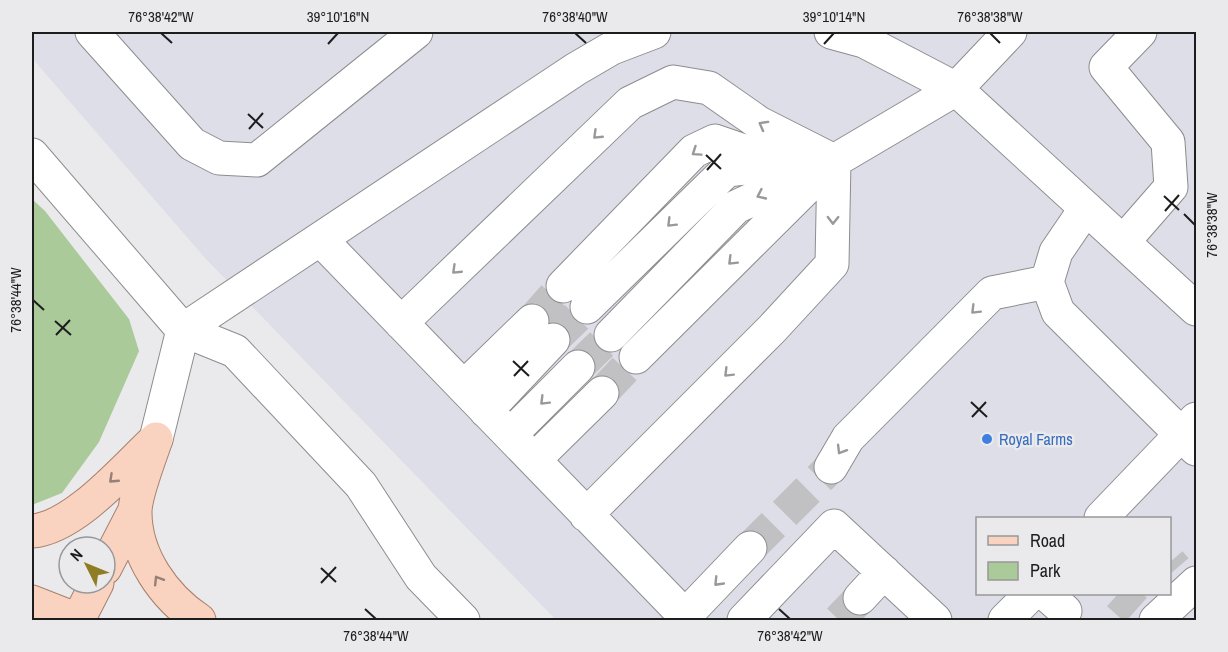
<svg xmlns="http://www.w3.org/2000/svg" width="1228" height="652" font-family="'Archivo Narrow',sans-serif">
  <style>
    .built { fill: #dddee7; fill-rule: evenodd }
    .green { fill: #aaca99 }
    .lines { fill: none; stroke-linecap: round; stroke-linejoin: round }
    .minor-tunnel { stroke: #c1c1c3; stroke-width: 33; stroke-dasharray: 33 16; stroke-linecap: butt }
    .minor-casing { stroke: #8d8d90; stroke-width: 35 }
    .major-casing { stroke: #a9806b; stroke-width: 35 }
    .minor { stroke: #fff; stroke-width: 33 }
    .major { stroke: #f9d3bf; stroke-width: 33 }
    .oneway { stroke: #99999a }
    .oneway2 { stroke: #968177 }
    .ticks { fill: none; stroke: #1d1d1e; stroke-width: 2 }
    .shop-dot { fill: #3f7fe0; stroke: #eaeaec; stroke-width: 2 }
    .labels { text-anchor: middle; stroke-width: 5; stroke-linejoin: round; paint-order: stroke }
    .shop-label { font-size: 16px; fill: #366cbe; stroke: #eaeaec; text-anchor: start }
    .neatline { fill: none; stroke: #1d1d1e; stroke-width: 2 }
    .ticks-label { font-size: 15px; text-anchor: middle; fill: #1d1d1e }
  </style>
  <rect width="100%" height="100%" fill="#eaeaec"/>
  <!-- built -->
  <path class="built" d="M 32,32 L 1196,32 L 1196,620 L 556,620 L 205,258 L 32,58 ZM 978,518 L 1170,518 L 1170,594 L 978,594 Z"/>
  <!-- green -->
  <path class="green" d="M 32,199 L 45,211 L 129,319 L 139,351 L 99,442 L 62,493 L 32,505 Z"/>
  <g class="lines">
    <!-- minor-tunnel -->
    <path class="minor-tunnel" d="M 532,321 L 563,286
      M 553,340 L 587,307
      M 578,367 L 611,335
      M 602,393 L 636,357
      M 750,548 L 831,467
      M 1170,562 L 1176,569
      M 1118,594 L 1136,610
      M 839,620 L 860,598"/>
    <!-- minor casing -->
    <g class="minor-casing">
      <path id="minor" d="M 92,32 L 192,144 L 219,158 L 257,160 L 416,32
        M 831,32 L 864,41 L 956,89 L 1196,309
        M 32,155 L 183,330 L 156,439
        M 1086,208 L 1056,252 L 1047,282 L 1058,312 L 1196,449
        M 321,240 L 689,620
        M 1123,242 L 1171,187 L 1168,142 L 1106,67 L 1140,32
        M 563,286 L 694,151 L 715,141 L 744,151 L 811,158
        M 587,307 L 727,170 L 772,165
        M 401,323 L 630,103 L 673,82 L 709,88 L 759,123 L 834,161
        M 183,330 L 576,69 L 612,48 L 654,32
        M 183,330 L 235,351 L 361,485 L 421,577 L 463,620
        M 611,335 L 736,207 L 834,161 L 956,89 L 1010,32
        M 636,357 L 815,179
        M 464,387 L 532,321
        M 486,411 L 553,340
        M 510,435 L 578,367
        M 534,460 L 602,393
        M 831,467 L 848,438 L 992,293 L 1047,282
        M 586,515 L 772,329 L 832,264 L 834,161
        M 1101,518 L 1196,419
        M 1046,594 L 1065,611
        M 860,598 L 884,572
        M 685,616 L 750,548
        M 744,620 L 834,526 L 935,620
        M 1005,620 L 1031,594
        M 1156,620 L 1196,583"/>
    </g>
    <!-- major casing -->
    <g class="major-casing">
      <path id="major" d="M 156,439 C 150,457 135,495 135,512 C 135,556 164,597 199,620
        M 32,531 C 74,528 124,469 154,441
        M 105,568 L 135,510
        M 32,602 L 78,620
        M 78,620 L 97,583"/>
    </g>
    <!-- minor -->
    <use href="#minor" class="minor"/>
    <!-- major -->
    <use href="#major" class="major"/>
  </g>
  <!-- one-way arrows -->
  <defs><path id="oneway-chevron" d="M-2-3.5L2.5 0L-2 3.5" fill="none" stroke-width="1.6" stroke-linecap="round" stroke-linejoin="round" transform="scale(1.5)"/></defs>
  <g class="oneway">
    <use href="#oneway-chevron" transform="translate(763 125) rotate(-151)"/>
    <use href="#oneway-chevron" transform="translate(597 135) rotate(136)"/>
    <use href="#oneway-chevron" transform="translate(696 152) rotate(146)"/>
    <use href="#oneway-chevron" transform="translate(761 195) rotate(155)"/>
    <use href="#oneway-chevron" transform="translate(833 220) rotate(91)"/>
    <use href="#oneway-chevron" transform="translate(671 223) rotate(135)"/>
    <use href="#oneway-chevron" transform="translate(732 261) rotate(135)"/>
    <use href="#oneway-chevron" transform="translate(456 270) rotate(136)"/>
    <use href="#oneway-chevron" transform="translate(975 310) rotate(135)"/>
    <use href="#oneway-chevron" transform="translate(728 373) rotate(135)"/>
    <use href="#oneway-chevron" transform="translate(544 401) rotate(135)"/>
    <use href="#oneway-chevron" transform="translate(841 450) rotate(121)"/>
    <use href="#oneway-chevron" transform="translate(718 582) rotate(134)"/>
  </g>
  <g class="oneway2">
    <use href="#oneway-chevron" transform="translate(113 479) rotate(137)"/>
    <use href="#oneway-chevron" transform="translate(158 580) rotate(-122)"/>
  </g>
  <!-- ticks -->
  <path class="ticks" d="M 161,33 L 172,43M 575,33 L 586,43M 990,33 L 1000,43M 328,44 L 338,33M 824,44 L 834,33M 248,114 L 263,128M 249,129 L 263,113M 706,155 L 721,169M 707,170 L 721,154M 1164,196 L 1179,210M 1165,211 L 1179,195M 1184,214 L 1195,225M 33,300 L 44,310M 55,321 L 71,335M 56,335 L 70,320M 513,361 L 529,376M 514,376 L 528,361M 971,402 L 987,417M 972,417 L 986,402M 321,568 L 336,582M 321,583 L 336,567M 365,609 L 376,619M 779,609 L 790,619"/>
  <!-- markers -->
  <circle class="shop-dot" cx="987" cy="439" r="6"/>
  <g class="labels">
    <!-- shop labels -->
    <g class="shop-label">
      <text x="999" y="445">Royal Farms</text>
    </g>
  </g>
  <!-- border -->
  <rect width="1228" height="652" fill="none" stroke="#eaeaec" stroke-width="66"/>
  <!-- legend -->
  <rect x="976" y="517" width="195" height="78" fill="#eaeaec" stroke="#98989a" stroke-width="1.5"/>
  <rect x="988" y="536" width="30" height="9" fill="#f9d3bf" stroke="#98989a" stroke-width="1.5"/>
  <text x="1030" y="547" font-size="18" fill="#1d1d1e">Road</text>
  <rect x="988" y="562" width="30" height="18" fill="#aaca99" stroke="#98989a" stroke-width="1.5"/>
  <text x="1030" y="577" font-size="18" fill="#1d1d1e">Park</text>
  <!-- north arrow -->
  <g transform="translate(87 565) rotate(313)"><circle r="28" fill="#eaeaec" stroke="#98989a" stroke-width="1.5"/>
  <path d="M0-4.5L10 22L0 15L-10 22Z" fill="#8e7d23"/>
  <text y="-9" font-size="16" font-weight="bold" text-anchor="middle" fill="#1d1d1e">N</text>
  </g>
  <rect x="33" y="33" width="1162" height="586" class="neatline"/>
  <g class="ticks-label">
    <text x="161" y="22">76°38'42"W</text>
    <text x="338" y="22">39°10'16"N</text>
    <text x="575" y="22">76°38'40"W</text>
    <text x="834" y="22">39°10'14"N</text>
    <text x="990" y="22">76°38'38"W</text>
    <text transform="translate(1212 225) rotate(-90)" y="5">76°38'38"W</text>
    <text transform="translate(16 300) rotate(-90)" y="5">76°38'44"W</text>
    <text x="376" y="641">76°38'44"W</text>
    <text x="790" y="641">76°38'42"W</text>
  </g>
</svg>
